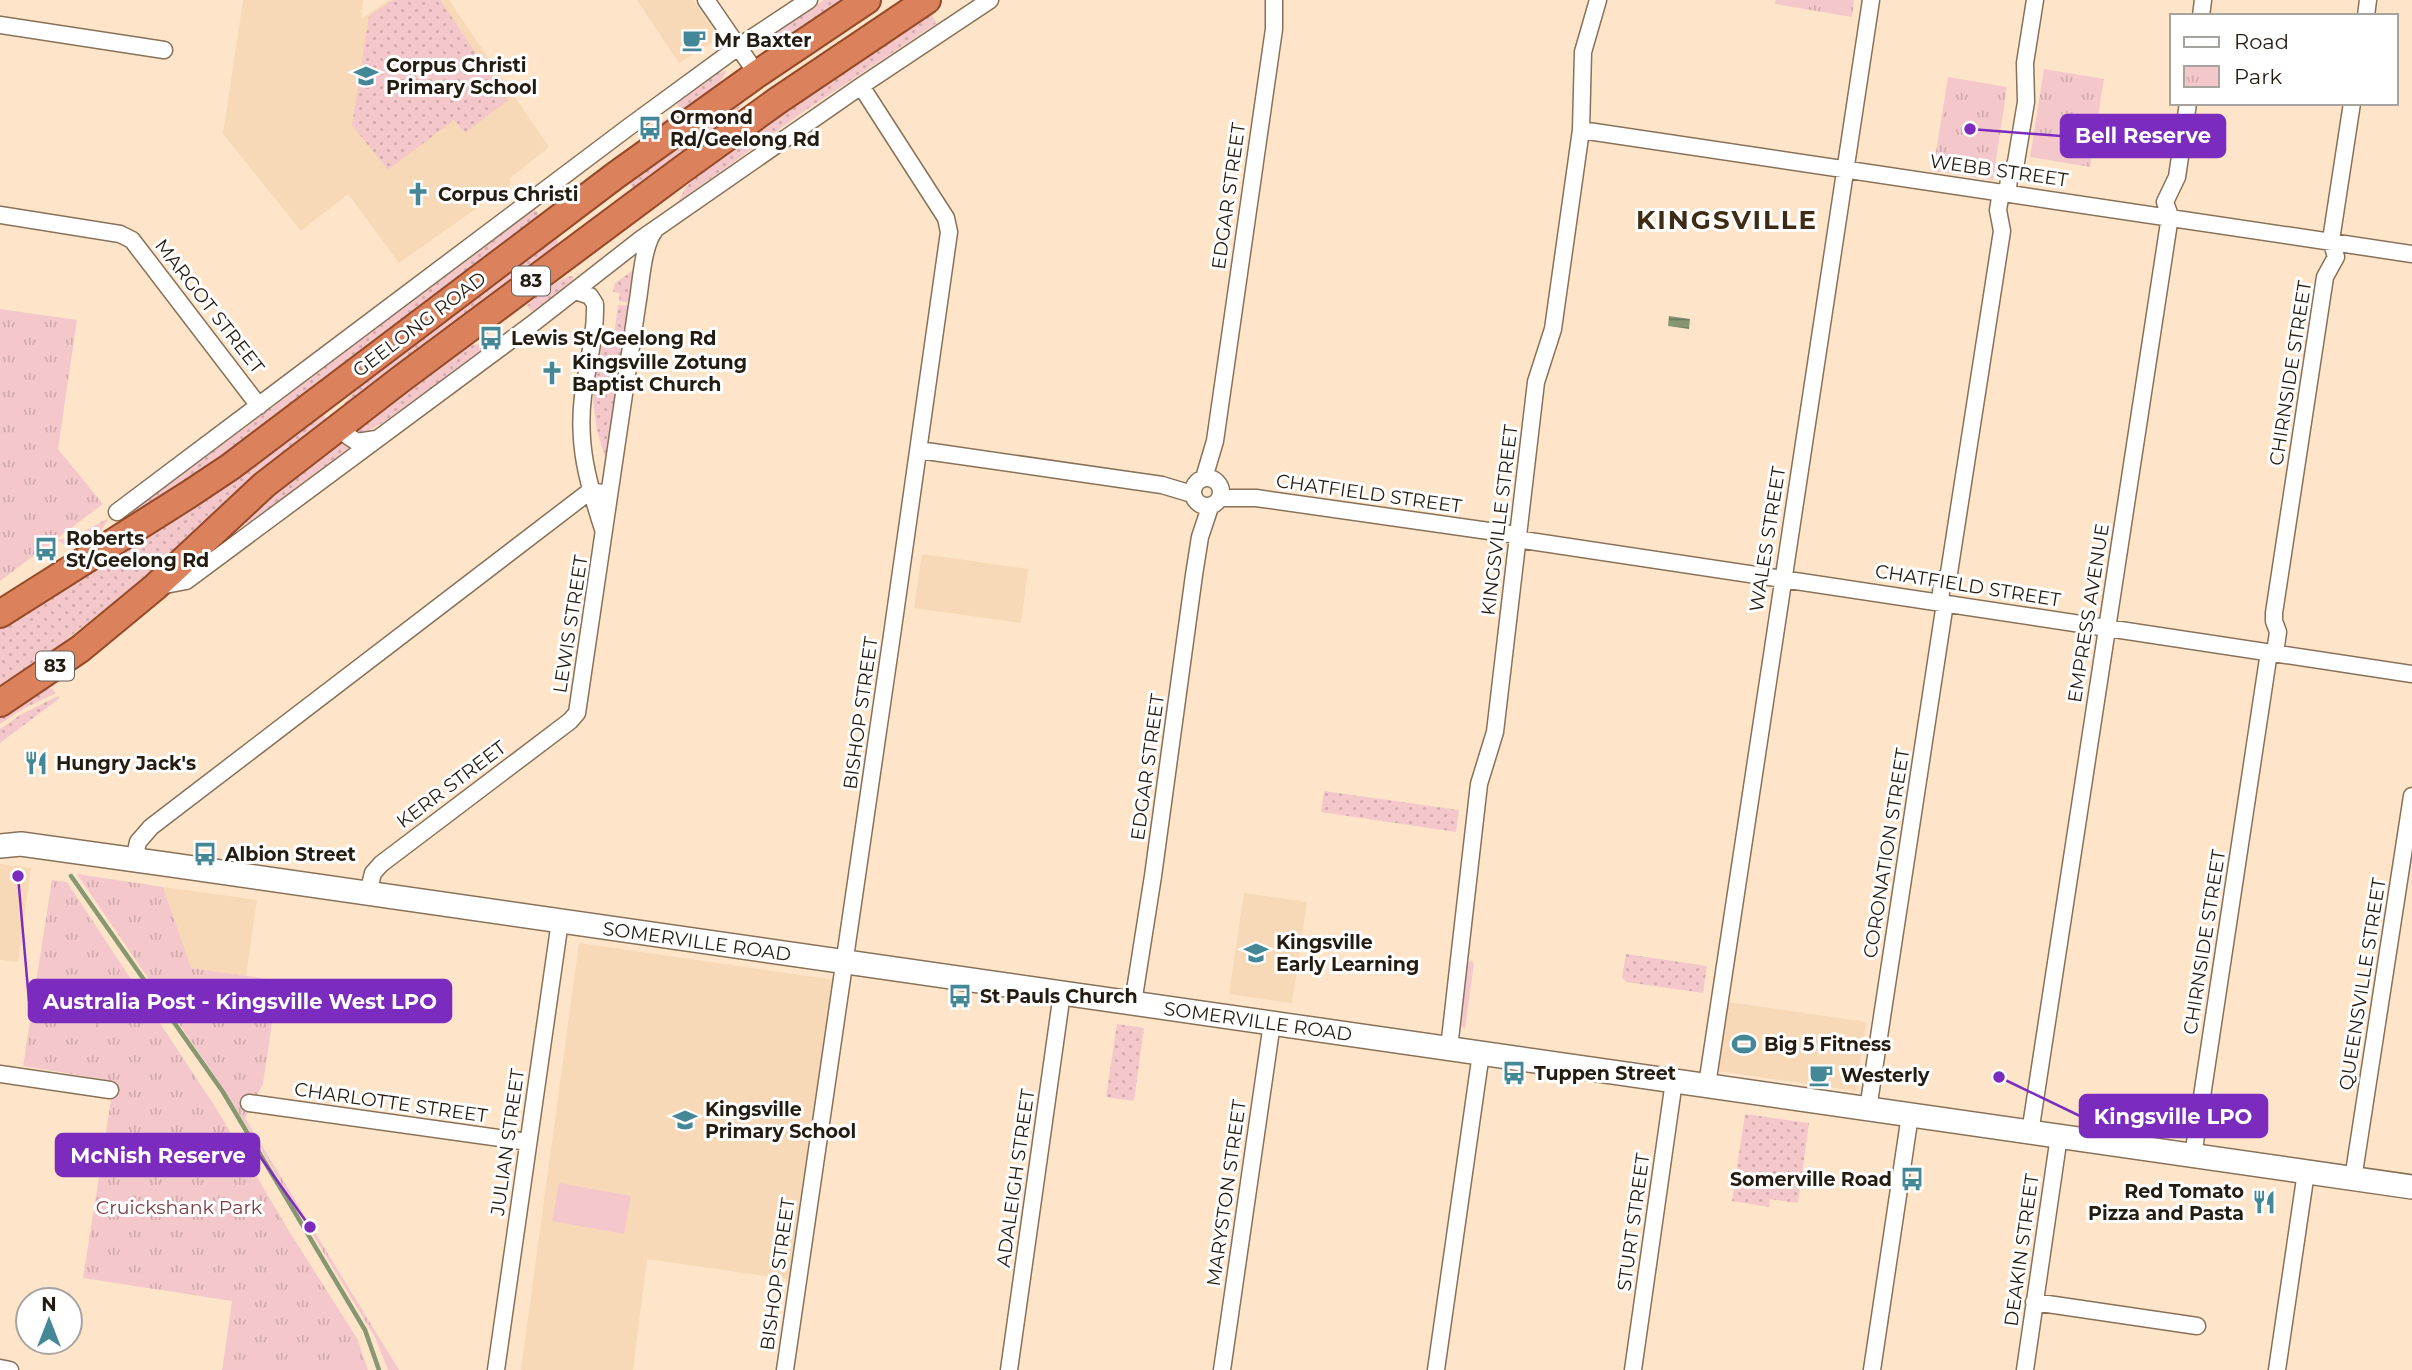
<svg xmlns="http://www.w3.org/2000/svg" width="2412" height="1370" font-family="Montserrat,sans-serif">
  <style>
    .built { fill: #f7d8b7 }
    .grass { fill: url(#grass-dots) }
    .park { fill: url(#park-tufts) }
    .garden { fill: #f4c8cb }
    .water { fill: url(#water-rules) }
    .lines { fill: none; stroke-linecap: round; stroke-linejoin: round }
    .stream { stroke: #869772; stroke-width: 4.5 }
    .minor-casing { stroke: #877158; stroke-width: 19 }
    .secondary-casing { stroke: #877158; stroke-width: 26 }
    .trunk-casing { stroke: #954928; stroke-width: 30 }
    .minor { stroke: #fff; stroke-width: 16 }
    .secondary { stroke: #fff; stroke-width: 23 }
    .trunk { stroke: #db825c; stroke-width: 26 }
    .labels { text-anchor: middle; stroke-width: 6; stroke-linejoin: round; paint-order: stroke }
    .shield { fill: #fff; stroke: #665f58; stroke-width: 2 }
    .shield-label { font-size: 18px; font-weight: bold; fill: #241b11 }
    .poi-label { font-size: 19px; font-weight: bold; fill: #241b11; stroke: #fff; text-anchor: start }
    .street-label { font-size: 19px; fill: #241b11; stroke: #fff }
    .park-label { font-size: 19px; fill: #7a3c44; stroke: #fff }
    .district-label { font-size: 26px; font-weight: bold; letter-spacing: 2px; fill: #3f2c15; stroke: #fff }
    .leader { fill: none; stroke: #7b2cbf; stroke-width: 2.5 }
    .callout-dot { fill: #7b2cbf; stroke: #fff; stroke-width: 2.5 }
    .callout { fill: #7b2cbf; stroke: #7b2cbf; stroke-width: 2.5 }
    .callout-label { font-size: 21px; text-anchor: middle; font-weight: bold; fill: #fff }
  </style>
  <defs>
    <pattern id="grass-dots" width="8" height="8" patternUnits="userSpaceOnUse" patternTransform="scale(1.75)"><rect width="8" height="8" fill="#f4c8cb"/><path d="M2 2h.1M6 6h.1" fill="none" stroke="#d1abad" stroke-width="1.8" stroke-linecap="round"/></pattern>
    <pattern id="park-tufts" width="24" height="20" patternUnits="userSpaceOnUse" patternTransform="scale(1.75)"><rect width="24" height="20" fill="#f4c8cb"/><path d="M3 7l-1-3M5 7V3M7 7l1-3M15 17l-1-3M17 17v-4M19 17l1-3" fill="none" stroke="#d1abad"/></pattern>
    <pattern id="water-rules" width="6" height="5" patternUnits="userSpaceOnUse" patternTransform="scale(1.75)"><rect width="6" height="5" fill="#869772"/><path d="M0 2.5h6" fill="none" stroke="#6d7a5c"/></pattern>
  </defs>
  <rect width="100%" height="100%" fill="#fee5c9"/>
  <!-- built -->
  <path class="built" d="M 243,0 L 363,0 L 361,19 L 389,0 L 449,0 L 549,147 L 509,179 L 511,184 L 399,263 L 348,194 L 301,231 L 223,134 Z
    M 637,0 L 693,0 L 719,38 L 679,63 Z
    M 922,554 L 1028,569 L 1021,623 L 914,608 Z
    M 0,864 L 31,868 L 18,962 L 0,960 Z
    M 163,887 L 257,900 L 246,976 L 190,968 Z
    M 1244,893 L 1307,902 L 1292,1003 L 1229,994 Z
    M 579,943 L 834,980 L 794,1280 L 647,1259 L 633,1370 L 521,1370 Z
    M 1728,1002 L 1866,1022 L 1856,1091 L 1717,1071 Z"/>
  <!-- grass -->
  <path class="grass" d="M 393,0 L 440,0 L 508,100 L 465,133 L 454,120 L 388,170 L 352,125 L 369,16 Z
    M 824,0 L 843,0 C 822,14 786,45 761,44 L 768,37 Z
    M 931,14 L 937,23 L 806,110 L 678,202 L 686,187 L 700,172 L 795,105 Z
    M 726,70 C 722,90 678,114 661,127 L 659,124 L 680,109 L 676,103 L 714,75 Z
    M 745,99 C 733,124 661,170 636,189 L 630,185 L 630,181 Z
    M 535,209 L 540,217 C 402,322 265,430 119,524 L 121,520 Z
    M 556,237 L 558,238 L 557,249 L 347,405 L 344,404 L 360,385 Z
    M 635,269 L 629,303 L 619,301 L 620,293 L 613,292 L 615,283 Z
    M 570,276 L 574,277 L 572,281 L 532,312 L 527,306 C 540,292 553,283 570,276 Z
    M 618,305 L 629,306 L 606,461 L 597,430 L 593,402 L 593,379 L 600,333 L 614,335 Z
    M 484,343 L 488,347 L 389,419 L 364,433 L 355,431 L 461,352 L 472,345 Z
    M 323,411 L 326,420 L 112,604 L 31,667 L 0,687 L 0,629 L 216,491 Z
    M 340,442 L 349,448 L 251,523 L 246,523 L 246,518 Z
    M 109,518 L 98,536 L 81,547 L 63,544 L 57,540 L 79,534 Z
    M 48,688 L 51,688 L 56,693 L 23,709 L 0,724 L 0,717 Z
    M 58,696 L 60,698 L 0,743 L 0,729 L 20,715 Z
    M 1324,791 L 1459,810 L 1456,832 L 1321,812 Z
    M 1626,954 L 1707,966 L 1703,993 L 1626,982 L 1622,977 Z
    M 1117,1024 L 1144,1028 L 1134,1101 L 1106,1097 Z
    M 1745,1114 L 1809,1123 L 1798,1203 L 1770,1199 L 1769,1207 L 1732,1201 Z"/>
  <!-- park -->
  <path class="park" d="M 1776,0 L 1854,0 L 1852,17 L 1775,4 Z
    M 2044,69 L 2104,79 L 2090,167 L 2030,157 Z
    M 1948,77 L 2007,87 L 1993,180 L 1933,171 Z
    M 0,309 L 77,320 L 58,449 L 103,504 L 0,581 Z
    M 77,874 L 163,887 L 191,968 L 282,981 L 274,1010 L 263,1084 L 245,1118 L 399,1370 L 388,1370 L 375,1337 L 227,1094 Z
    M 52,880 L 67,882 L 216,1108 L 289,1231 L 358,1340 L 368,1370 L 222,1370 L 232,1301 L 83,1278 L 114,1081 L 23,1066 Z"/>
  <!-- garden -->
  <path class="garden" d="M 1471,961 L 1474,963 L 1465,1029 L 1460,1025 L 1467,963 Z
    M 81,999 L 99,1002 L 95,1032 L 77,1029 Z
    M 559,1183 L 631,1196 L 624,1234 L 552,1221 Z"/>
  <!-- water -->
  <path class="water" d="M 1669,316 L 1690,319 L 1689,329 L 1668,326 Z"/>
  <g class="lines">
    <!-- stream -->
    <path class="stream" d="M 71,876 L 223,1092 L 365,1330 L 379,1370"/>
    <!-- minor casing -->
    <g class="minor-casing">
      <path id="minor" d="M 706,0 L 757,74
        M 2201,16 L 2203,0
        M 2366,16 L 2368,0
        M 0,25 L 164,50
        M 1581,130 L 2412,254
        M 2007,193 L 2009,180 L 2016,162 L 2026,102 L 2025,63 L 2035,0
        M 0,215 L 120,234 L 132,240 L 259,406
        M 575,291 L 590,296 L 595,304 C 596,335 587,366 583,396 C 577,445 588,483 603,529
        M 340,425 L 348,436 L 357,442 L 376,439
        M 919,450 L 1162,485 L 1192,494
        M1193 492a14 14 0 1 1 28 0a14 14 0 1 1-28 0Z
        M 1204,478 L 1215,441 L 1274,29 L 1274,0
        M 1220,498 L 1256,498 L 1517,535
        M 117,512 L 630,126 L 738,47 L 809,0
        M 1517,539 L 2412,674
        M 160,586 L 186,581 L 531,325 L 641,239 L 861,86 L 990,0
        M 1940,602 L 1942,583 L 1949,573 L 2002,231 L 1998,210 L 2001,192
        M 2275,653 L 2278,632 L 2274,621 L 2274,613 L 2325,277 L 2336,257 L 2331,240 L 2352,103
        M 134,860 L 138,842 L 151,827 L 590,491 L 609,494
        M 368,893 L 373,873 L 381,864 L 570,721 L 577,713 L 637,306 C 641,285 642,246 655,230
        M 1133,1003 L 1153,876 L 1194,575 L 1200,537 L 1210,507
        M 1449,1048 L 1479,784 L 1495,732 L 1536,382 L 1553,329 L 1581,130 L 1583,52 L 1598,0
        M 0,1074 L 110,1090
        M 1707,1085 L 1871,0
        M 249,1103 L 528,1142
        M 1868,1109 L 1945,603
        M 2030,1133 L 2170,216 L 2165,202 L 2177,177 L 2188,103
        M 2193,1156 L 2269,652
        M 2353,1179 L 2412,796
        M 2034,1302 L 2197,1326
        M 0,1368 L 10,1370
        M 496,1370 L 560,921
        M 785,1370 L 893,628 L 949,232 L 946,218 L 861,86
        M 1009,1370 L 1062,993
        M 1222,1370 L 1272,1023
        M 1436,1370 L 1481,1053
        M 1633,1370 L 1674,1081
        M 1872,1370 L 1910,1115
        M 2025,1370 L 2059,1136
        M 2277,1370 L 2306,1172"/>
    </g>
    <!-- secondary casing -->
    <g class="secondary-casing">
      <path id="secondary" d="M 0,846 L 21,844 L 172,865 L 2412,1187"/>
    </g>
    <!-- trunk casing -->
    <g class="trunk-casing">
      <path id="trunk" d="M 0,614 L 188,495 L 230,467 L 616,175 L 757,74 L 867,0
        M 0,703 L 80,649 L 155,587 L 264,485 L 401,379 L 680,171 L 777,101 L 927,0"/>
    </g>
    <!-- minor -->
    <use href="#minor" class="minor"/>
    <!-- secondary -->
    <use href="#secondary" class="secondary"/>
    <!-- trunk -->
    <use href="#trunk" class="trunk"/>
  </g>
  <!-- icons -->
  <defs>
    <g id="cafe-bare" transform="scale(1.89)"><path d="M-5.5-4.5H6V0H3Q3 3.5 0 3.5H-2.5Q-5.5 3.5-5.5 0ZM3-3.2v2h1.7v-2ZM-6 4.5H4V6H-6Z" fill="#448897" stroke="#fff" stroke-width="2.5" paint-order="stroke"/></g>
    <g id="school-bare" transform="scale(1.89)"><path d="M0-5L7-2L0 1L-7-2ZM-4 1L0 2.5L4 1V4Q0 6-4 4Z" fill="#448897" stroke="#fff" stroke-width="2.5" paint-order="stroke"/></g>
    <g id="bus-bare" transform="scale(1.89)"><path d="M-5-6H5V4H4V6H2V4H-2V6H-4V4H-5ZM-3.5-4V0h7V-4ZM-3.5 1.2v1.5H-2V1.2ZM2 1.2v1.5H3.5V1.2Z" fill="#448897" stroke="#fff" stroke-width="2.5" paint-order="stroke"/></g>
    <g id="church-bare" transform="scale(1.89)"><path d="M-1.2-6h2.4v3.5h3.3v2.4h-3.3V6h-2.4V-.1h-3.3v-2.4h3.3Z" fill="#448897" stroke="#fff" stroke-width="2.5" paint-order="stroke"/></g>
    <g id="restaurant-bare" transform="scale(1.89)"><path d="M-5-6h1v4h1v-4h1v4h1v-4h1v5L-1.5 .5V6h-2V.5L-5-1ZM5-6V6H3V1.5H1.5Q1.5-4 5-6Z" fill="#448897" stroke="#fff" stroke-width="2.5" paint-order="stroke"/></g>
    <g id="stadium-bare" transform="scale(1.89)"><path d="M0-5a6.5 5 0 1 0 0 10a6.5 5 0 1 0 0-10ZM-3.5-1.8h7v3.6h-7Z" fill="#448897" stroke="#fff" stroke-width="2.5" paint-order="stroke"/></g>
  </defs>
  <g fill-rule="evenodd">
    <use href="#cafe-bare" x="694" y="40"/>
    <use href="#school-bare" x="366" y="76"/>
    <use href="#bus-bare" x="650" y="128"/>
    <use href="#church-bare" x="418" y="194"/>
    <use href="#bus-bare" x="491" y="338"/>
    <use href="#church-bare" x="552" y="373"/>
    <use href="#bus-bare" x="46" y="549"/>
    <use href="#restaurant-bare" x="36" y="763"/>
    <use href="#bus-bare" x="205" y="854"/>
    <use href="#school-bare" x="1256" y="953"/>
    <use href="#bus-bare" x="960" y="996"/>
    <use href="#stadium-bare" x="1744" y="1044"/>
    <use href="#bus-bare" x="1514" y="1073"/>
    <use href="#cafe-bare" x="1821" y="1075"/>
    <use href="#school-bare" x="685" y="1120"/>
    <use href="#bus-bare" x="1912" y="1179"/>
    <use href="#restaurant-bare" x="2264" y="1202"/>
  </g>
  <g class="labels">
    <!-- shield labels -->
    <g class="shield">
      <rect x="512" y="266.5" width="38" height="29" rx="5"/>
      <rect x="36" y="651.5" width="38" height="29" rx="5"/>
    </g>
    <g class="shield-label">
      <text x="531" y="287">83</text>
      <text x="55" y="672">83</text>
    </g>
    <!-- poi labels -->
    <g class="poi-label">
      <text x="714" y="47">Mr Baxter</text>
      <text x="386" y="72">Corpus Christi<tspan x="386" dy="22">Primary School</tspan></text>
      <text x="670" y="124">Ormond<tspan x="670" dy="22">Rd/Geelong Rd</tspan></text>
      <text x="438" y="201">Corpus Christi</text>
      <text x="511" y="345">Lewis St/Geelong Rd</text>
      <text x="572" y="369">Kingsville Zotung<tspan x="572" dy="22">Baptist Church</tspan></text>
      <text x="66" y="545">Roberts<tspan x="66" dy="22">St/Geelong Rd</tspan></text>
      <text x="56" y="770">Hungry Jack's</text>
      <text x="225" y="861">Albion Street</text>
      <text x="1276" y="949">Kingsville<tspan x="1276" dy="22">Early Learning</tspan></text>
      <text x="980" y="1003">St Pauls Church</text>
      <text x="1764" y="1051">Big 5 Fitness</text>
      <text x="1534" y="1080">Tuppen Street</text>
      <text x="1841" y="1082">Westerly</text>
      <text x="705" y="1116">Kingsville<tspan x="705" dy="22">Primary School</tspan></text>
      <text x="1892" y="1186" text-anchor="end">Somerville Road</text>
      <text x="2244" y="1198" text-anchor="end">Red Tomato<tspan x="2244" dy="22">Pizza and Pasta</tspan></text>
    </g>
    <!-- street labels -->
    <g class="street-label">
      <text transform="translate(1999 170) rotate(8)" y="7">WEBB STREET</text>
      <text transform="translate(1228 196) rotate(-82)" y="7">EDGAR STREET</text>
      <text transform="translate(210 306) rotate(52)" y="7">MARGOT STREET</text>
      <text transform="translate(419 324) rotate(-37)" y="7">GEELONG ROAD</text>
      <text transform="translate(2290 373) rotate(-81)" y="7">CHIRNSIDE STREET</text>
      <text transform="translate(1369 493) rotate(8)" y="7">CHATFIELD STREET</text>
      <text transform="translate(1499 520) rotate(-83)" y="7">KINGSVILLE STREET</text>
      <text transform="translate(1767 539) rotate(-81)" y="7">WALES STREET</text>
      <text transform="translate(1968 585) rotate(9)" y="7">CHATFIELD STREET</text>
      <text transform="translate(2088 613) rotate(-81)" y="7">EMPRESS AVENUE</text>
      <text transform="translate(570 624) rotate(-81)" y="7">LEWIS STREET</text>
      <text transform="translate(860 713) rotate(-82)" y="7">BISHOP STREET</text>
      <text transform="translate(1147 767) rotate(-82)" y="7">EDGAR STREET</text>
      <text transform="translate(451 784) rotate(-37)" y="7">KERR STREET</text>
      <text transform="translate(1886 853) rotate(-81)" y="7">CORONATION STREET</text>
      <text transform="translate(697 941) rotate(8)" y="7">SOMERVILLE ROAD</text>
      <text transform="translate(2204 942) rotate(-81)" y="7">CHIRNSIDE STREET</text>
      <text transform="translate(2362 984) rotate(-81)" y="7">QUEENSVILLE STREET</text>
      <text transform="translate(1258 1021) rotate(8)" y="7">SOMERVILLE ROAD</text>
      <text transform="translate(391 1102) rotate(8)" y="7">CHARLOTTE STREET</text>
      <text transform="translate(507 1142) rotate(-82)" y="7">JULIAN STREET</text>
      <text transform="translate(1015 1178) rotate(-82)" y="7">ADALEIGH STREET</text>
      <text transform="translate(1226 1193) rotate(-82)" y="7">MARYSTON STREET</text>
      <text transform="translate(1633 1222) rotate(-82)" y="7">STURT STREET</text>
      <text transform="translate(2021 1250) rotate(-82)" y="7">DEAKIN STREET</text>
      <text transform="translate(777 1274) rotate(-82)" y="7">BISHOP STREET</text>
    </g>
    <!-- park labels -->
    <g class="park-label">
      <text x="179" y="1214">Cruickshank Park</text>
    </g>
    <!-- district labels -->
    <g class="district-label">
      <text x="1727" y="229">KINGSVILLE</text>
    </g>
  </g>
  <!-- callouts -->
  <path class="leader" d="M1970 129L2061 136M18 876L29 1001M1999 1077L2080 1116M310 1227L259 1155"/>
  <g class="callout-dot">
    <circle cx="1970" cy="129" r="7"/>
    <circle cx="18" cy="876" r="7"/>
    <circle cx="1999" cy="1077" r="7"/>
    <circle cx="310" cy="1227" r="7"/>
  </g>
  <g class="callout">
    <rect x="2061" y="115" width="164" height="42" rx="7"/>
    <rect x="29" y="980" width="422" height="42" rx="7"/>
    <rect x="2080" y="1095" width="187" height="42" rx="7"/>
    <rect x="56" y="1134" width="203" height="42" rx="7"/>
  </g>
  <g class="callout-label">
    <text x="2143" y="143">Bell Reserve</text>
    <text x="240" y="1009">Australia Post - Kingsville West LPO</text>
    <text x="2173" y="1124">Kingsville LPO</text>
    <text x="158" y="1163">McNish Reserve</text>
  </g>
  <!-- legend -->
  <rect x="2170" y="14" width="228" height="91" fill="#ffffff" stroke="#a7a4a0" stroke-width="2"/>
  <rect x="2184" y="37" width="35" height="10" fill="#ffffff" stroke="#a7a4a0" stroke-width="2"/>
  <text x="2234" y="49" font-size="21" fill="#241b11">Road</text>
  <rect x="2184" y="66" width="35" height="21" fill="url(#park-tufts)" stroke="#a7a4a0" stroke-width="2"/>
  <text x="2234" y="84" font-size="21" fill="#241b11">Park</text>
  <!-- north arrow -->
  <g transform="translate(49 1321)"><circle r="33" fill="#ffffff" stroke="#a7a4a0" stroke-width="2"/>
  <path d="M0-5L12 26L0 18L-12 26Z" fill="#448897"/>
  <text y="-10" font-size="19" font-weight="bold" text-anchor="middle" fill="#241b11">N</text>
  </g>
</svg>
